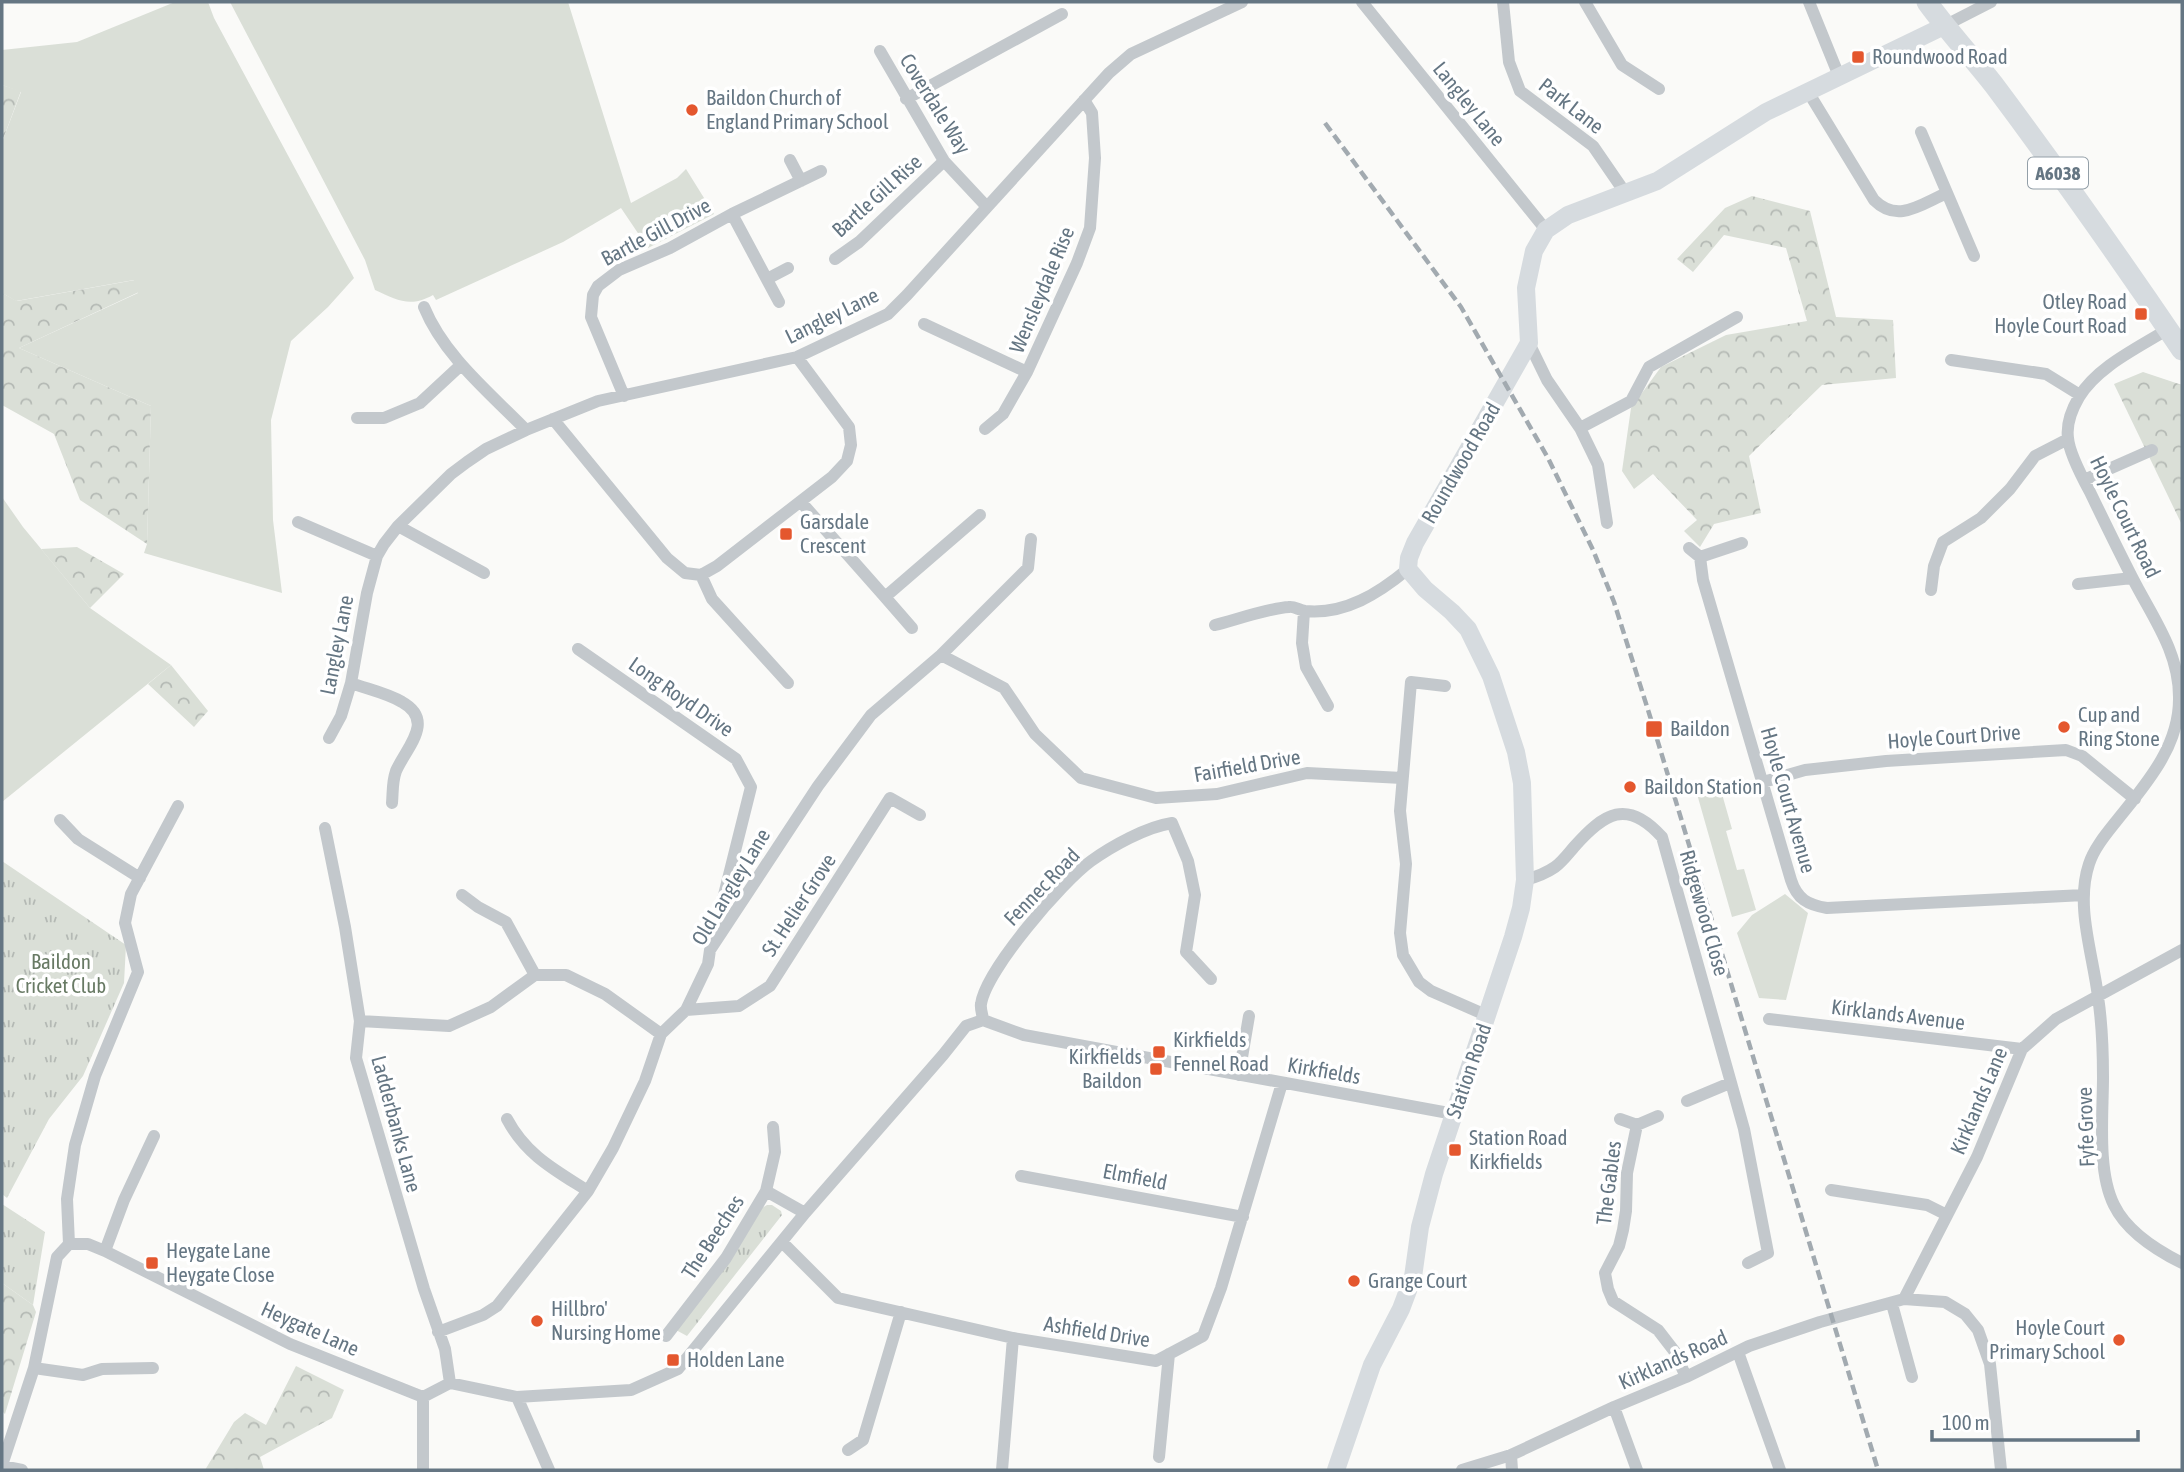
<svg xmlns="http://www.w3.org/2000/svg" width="2184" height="1472" font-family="'Asap Condensed',sans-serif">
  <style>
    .green { fill: #dadfd7 }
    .forest { fill: url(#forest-crowns) }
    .park { fill: url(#park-tufts) }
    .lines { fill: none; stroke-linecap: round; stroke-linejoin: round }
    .street { stroke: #c3c8cc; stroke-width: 12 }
    .secondary { stroke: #d6dbdf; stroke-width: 18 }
    .primary { stroke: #d6dbdf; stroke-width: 21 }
    .rail { stroke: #a2aab0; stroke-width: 4.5; stroke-dasharray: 10 5; stroke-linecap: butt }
    .poi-dot { fill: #e4572e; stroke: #fff; stroke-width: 2.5 }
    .labels { text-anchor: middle; stroke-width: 7; stroke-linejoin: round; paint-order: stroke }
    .shield { fill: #fff; stroke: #939fa8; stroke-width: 2 }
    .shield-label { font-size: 19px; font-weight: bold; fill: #657683 }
    .poi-label { font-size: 21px; fill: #657683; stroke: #fff; text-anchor: start }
    .street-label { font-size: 21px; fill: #657683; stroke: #fff }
    .park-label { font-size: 21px; fill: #687a64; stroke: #fff }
  </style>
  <defs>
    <pattern id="forest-crowns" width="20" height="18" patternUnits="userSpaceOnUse" patternTransform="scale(1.75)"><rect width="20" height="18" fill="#dadfd7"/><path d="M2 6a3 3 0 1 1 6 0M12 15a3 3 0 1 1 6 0" fill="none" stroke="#b4b9b4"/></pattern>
    <pattern id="park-tufts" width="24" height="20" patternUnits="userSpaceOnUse" patternTransform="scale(1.75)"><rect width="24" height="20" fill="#dadfd7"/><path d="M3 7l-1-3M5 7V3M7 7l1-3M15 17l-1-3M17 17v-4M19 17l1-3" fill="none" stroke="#b4b9b4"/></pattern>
  </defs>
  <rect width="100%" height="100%" fill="#fafaf8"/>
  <!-- green -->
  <path class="green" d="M 175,2 L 208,2 L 214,18 L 354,278 L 328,307 L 291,341 L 271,420 L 273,520 L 282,593 L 144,553 L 147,544 L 151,406 L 19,348 L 138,293 L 134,280 L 16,301 L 2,293 L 2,142 L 21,92 L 2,85 L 2,50 L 77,42 Z
    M 230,2 L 568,2 L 631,203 L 677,178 L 686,169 L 714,214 L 648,248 L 621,208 L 563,242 L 436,300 L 433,295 C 410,308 397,300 375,290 L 365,260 Z
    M 2,497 L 23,527 L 90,608 L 171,665 L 2,802 Z
    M 1720,787 L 1732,829 L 1726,831 L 1737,870 L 1744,869 L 1756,910 L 1732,917 L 1697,794 Z
    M 1785,894 L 1808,913 L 1786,1000 L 1759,998 L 1737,933 L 1752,915 Z"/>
  <!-- forest -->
  <path class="forest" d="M 2,85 L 21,91 L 2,142 Z
    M 1752,196 L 1810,211 L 1836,317 L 1893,320 L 1896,378 L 1822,385 L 1749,456 L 1761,513 L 1714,524 L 1700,547 L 1684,531 L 1697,520 L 1653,474 L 1634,489 L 1622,471 L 1631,408 L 1661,367 L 1726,335 L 1807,321 L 1786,248 L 1724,235 L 1693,272 L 1677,259 L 1725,208 Z
    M 135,280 L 139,292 L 19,348 L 151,406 L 147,544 L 80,500 L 54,434 L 2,405 L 2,293 L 17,301 Z
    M 2143,372 L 2182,385 L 2182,525 L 2114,384 Z
    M 77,547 L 124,574 L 90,608 L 41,549 Z
    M 171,665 L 208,711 L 194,727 L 148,684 Z
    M 2,1283 L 33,1305 L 36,1312 L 5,1414 L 2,1411 Z
    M 296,1366 L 344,1390 L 332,1418 L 260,1457 L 264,1470 L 205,1470 L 234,1422 L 245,1413 L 266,1425 Z"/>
  <!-- park -->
  <path class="park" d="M 2,861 L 126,945 L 124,983 L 83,1076 L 49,1119 L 7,1198 L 2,1194 Z
    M 2,1204 L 45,1232 L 33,1305 L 2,1283 Z
    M 767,1205 L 772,1205 L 781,1211 L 782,1215 L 687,1336 L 676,1330 L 762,1208 Z"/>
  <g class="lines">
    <!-- street -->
    <path class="street" d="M 1362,2 L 1546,230
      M 1503,2 L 1509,62 L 1520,91 L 1593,146 L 1626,194
      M 1585,2 L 1622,65 L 1659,89
      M 1809,2 L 1839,76
      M 1944,26 L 1991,2
      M 880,51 L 944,161 L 987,207
      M 1807,90 L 1874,200 C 1898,224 1921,204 1947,193
      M 906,99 L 1062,14
      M 1921,132 L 1974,256
      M 790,160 L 801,181
      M 732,214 L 779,302
      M 835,259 L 859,242 L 944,161
      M 767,279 L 788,268
      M 424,307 C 444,356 490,393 526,430
      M 924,324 L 1027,372
      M 2168,329 C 2138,348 2098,366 2079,397 C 2072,409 2066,423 2068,438 C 2069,452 2083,479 2090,492 C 2104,521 2118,550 2133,579 C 2153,618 2179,652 2179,697 C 2180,746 2146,784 2118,819 C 2107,833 2094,848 2089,864 C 2075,906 2093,954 2098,997 C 2102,1023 2103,1051 2103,1077 C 2103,1115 2097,1171 2114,1205 C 2127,1232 2156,1250 2182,1263
      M 1529,343 L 1547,380 L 1580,428 L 1598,465 L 1607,523
      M 1951,360 L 2046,374 L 2080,395
      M 624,396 L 591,317 L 593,295 L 598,286 L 619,270 L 670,248 L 732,214 L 821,171
      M 357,418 L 384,418 L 420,403 L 461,365
      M 553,419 L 667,558 L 685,573 L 701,575 L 717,566 L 832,477 L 847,461 L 851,445 L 849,427 L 797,357
      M 1580,428 L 1631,401 L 1649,367 L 1737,317
      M 985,429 L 1003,414 L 1027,372 L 1077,263 L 1090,228 L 1095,158 L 1092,113 L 1084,100
      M 2084,480 L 2152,450
      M 801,502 L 885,597 L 980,515
      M 298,522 L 377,556
      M 398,526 L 484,573
      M 1689,548 L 1700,557 L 1742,543
      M 1700,557 L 1703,580 L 1791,880 C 1797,899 1808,905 1827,908 L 2084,895
      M 701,575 L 712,599 L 788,683
      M 2078,584 L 2132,578
      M 1931,590 L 1934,566 L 1943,542 L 1981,518 L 2010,489 L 2035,456 L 2068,439
      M 885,597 L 912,628
      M 1304,611 L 1302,643 L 1306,667 L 1328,706
      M 1215,625 C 1235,620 1270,608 1289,607 C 1294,606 1299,610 1305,611 C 1345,615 1379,593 1408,569
      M 578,649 L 736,759 L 751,787 L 713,939
      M 941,655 L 1004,688 L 1035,734 L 1081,778 L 1156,798 L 1217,794 L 1307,773 L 1402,778
      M 351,683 C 367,689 387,693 402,702 C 436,721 406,748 396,771 C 392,782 393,792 392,803
      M 1445,686 L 1411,682 L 1400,811 L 1406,864 L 1400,933 L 1403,955 L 1419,982 L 1431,991 L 1488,1016
      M 329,738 L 341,716 L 351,683 L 367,593 L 377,556 L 384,544 L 398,526 L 451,474 L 467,462 L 486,449 L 526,430 L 598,401 L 797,357 L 888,314 L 907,295 L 1109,73 L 1131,54 L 1242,2
      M 1763,782 L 1805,770 L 1886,761 L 2066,750 L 2082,756 L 2135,799
      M 60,820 L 78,839 L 140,878
      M 325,828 L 345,927 L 360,1021 L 356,1058 L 424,1289 L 445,1349 L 450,1383
      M 1525,880 C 1536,877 1545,874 1555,867 C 1562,862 1568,854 1574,847 C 1604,813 1627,798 1662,837 L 1744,1129 L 1768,1253 L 1748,1263
      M 462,895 L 478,907 L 506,922 L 535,975
      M 686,1010 L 739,1006 L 770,986 L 890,798 L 920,815
      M 1769,1019 L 2022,1049
      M 983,1020 L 1024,1035 L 1454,1114
      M 983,1020 C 983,1016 980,1009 981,1004 C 986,970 1062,882 1091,861 C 1112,846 1146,827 1172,823 L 1188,861 L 1195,895 L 1186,952 L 1211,979
      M 360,1021 L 449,1026 L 491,1007 L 535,975 L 566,975 L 605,994 L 661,1034
      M 1239,1075 L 1249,1016
      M 1687,1101 L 1730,1083
      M 507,1119 C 526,1155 555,1170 588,1191
      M 1620,1119 L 1637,1125 L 1658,1116
      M 1637,1125 L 1627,1173 L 1626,1211 L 1623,1230 L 1619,1246 L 1605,1273 L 1608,1289 L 1613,1301 L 1658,1330 L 1675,1352 L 1686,1377
      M 1021,1176 L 1243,1217
      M 1831,1190 L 1927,1205 L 1947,1215
      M 766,1191 L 805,1213
      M 783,1243 L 838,1298 L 1013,1338 L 1156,1361 L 1203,1336 L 1221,1288 L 1282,1083
      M 69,1244 L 67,1199 L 75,1145 L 95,1076 L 138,972 L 125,923 L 131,894 L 178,806
      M 69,1244 L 88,1244 L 105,1251 L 290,1344 L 423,1397
      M 105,1251 L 124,1200 L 154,1136
      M 1904,1299 L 1977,1157 L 2022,1049 L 2056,1019 L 2182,950
      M 1892,1304 L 1912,1377
      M 438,1332 L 483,1315 L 497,1306 L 588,1191 L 613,1148 L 645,1081 L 661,1034 L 686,1010 L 708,964 L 710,950 L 818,786 L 871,715 L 941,655 L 1028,568 L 1031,539
      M 666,1336 L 726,1258 L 766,1191 L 775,1152 L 773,1127
      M 1738,1352 L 1780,1470
      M 34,1368 L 83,1375 L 102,1369 L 153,1368
      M 423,1397 L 450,1383 L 517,1397 L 631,1390 L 678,1369 L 805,1213 L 943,1055 L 966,1026 L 983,1020
      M 423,1397 L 423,1470
      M 517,1397 L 549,1470
      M 1614,1407 L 1637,1470
      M 848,1450 L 863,1440 L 901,1312
      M 1511,1455 L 1512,1470
      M 1159,1457 L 1169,1354
      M 2,1465 L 34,1368 L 57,1257 L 69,1244
      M 2,1466 L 22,1470
      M 1002,1470 L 1013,1338
      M 1462,1470 L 1511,1455 L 1614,1407 L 1686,1377 L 1749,1346 L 1820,1322 L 1904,1299 L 1945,1302 L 1965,1314 L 1978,1330 L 1990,1364 L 2001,1470"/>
    <!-- secondary -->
    <path class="secondary" d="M 1336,1470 L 1372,1365 L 1401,1309 L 1413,1277 L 1420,1227 L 1434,1174 L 1513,937 L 1521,908 L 1525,880 L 1522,783 L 1516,752 L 1491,676 L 1468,629 L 1452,612 L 1425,589 L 1408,569 L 1409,558 L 1415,543 L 1529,343 L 1526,288 L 1534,251 L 1546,230 L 1568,215 L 1657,181 L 1766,112 L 1944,26"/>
    <!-- primary -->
    <path class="primary" d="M 1927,2 C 1948,31 1972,57 1994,85 C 2059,172 2121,260 2182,350"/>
    <!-- rail -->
    <path class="rail" d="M 1325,123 L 1461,307 L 1548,458 L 1593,550 L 1614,602 L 1654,729 L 1878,1470"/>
  </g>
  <!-- markers -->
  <g class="poi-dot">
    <rect x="1851" y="50" width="14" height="14" rx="3.5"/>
    <circle cx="692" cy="110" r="7"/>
    <rect x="2134" y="307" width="14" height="14" rx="3.5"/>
    <rect x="779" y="527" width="14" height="14" rx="3.5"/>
    <circle cx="2064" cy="727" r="7"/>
    <rect x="1645" y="720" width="18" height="18" rx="3.5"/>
    <circle cx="1630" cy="787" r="7"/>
    <rect x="1152" y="1045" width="14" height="14" rx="3.5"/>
    <rect x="1149" y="1062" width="14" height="14" rx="3.5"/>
    <rect x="1448" y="1143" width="14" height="14" rx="3.5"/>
    <rect x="145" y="1256" width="14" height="14" rx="3.5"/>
    <circle cx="1354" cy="1281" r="7"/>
    <circle cx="537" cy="1321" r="7"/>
    <circle cx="2119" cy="1340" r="7"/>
    <rect x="666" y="1353" width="14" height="14" rx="3.5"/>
  </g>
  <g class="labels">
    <!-- shield labels -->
    <rect class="shield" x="2028" y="157.5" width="60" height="31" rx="5"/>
    <g class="shield-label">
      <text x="2058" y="180">A6038</text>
    </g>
    <!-- poi labels -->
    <g class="poi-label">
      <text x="1872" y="64">Roundwood Road</text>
      <text x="706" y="105">Baildon Church of<tspan x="706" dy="24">England Primary School</tspan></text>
      <text x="2127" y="309" text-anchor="end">Otley Road<tspan x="2127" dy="24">Hoyle Court Road</tspan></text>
      <text x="800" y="529">Garsdale<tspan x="800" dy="24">Crescent</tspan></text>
      <text x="2078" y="722">Cup and<tspan x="2078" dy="24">Ring Stone</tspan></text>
      <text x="1670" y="736">Baildon</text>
      <text x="1644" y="794">Baildon Station</text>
      <text x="1173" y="1047">Kirkfields<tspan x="1173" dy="24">Fennel Road</tspan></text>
      <text x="1142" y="1064" text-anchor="end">Kirkfields<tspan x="1142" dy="24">Baildon</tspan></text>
      <text x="1469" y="1145">Station Road<tspan x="1469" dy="24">Kirkfields</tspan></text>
      <text x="166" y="1258">Heygate Lane<tspan x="166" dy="24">Heygate Close</tspan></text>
      <text x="1368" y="1288">Grange Court</text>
      <text x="551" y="1316">Hillbro'<tspan x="551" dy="24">Nursing Home</tspan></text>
      <text x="2105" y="1335" text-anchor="end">Hoyle Court<tspan x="2105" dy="24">Primary School</tspan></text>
      <text x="687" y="1367">Holden Lane</text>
    </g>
    <!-- street labels -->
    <g class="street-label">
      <text transform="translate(935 104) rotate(58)" y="7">Coverdale Way</text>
      <text transform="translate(1469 104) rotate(51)" y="7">Langley Lane</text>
      <text transform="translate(1571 106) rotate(38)" y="7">Park Lane</text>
      <text transform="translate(877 196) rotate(-42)" y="7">Bartle Gill Rise</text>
      <text transform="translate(656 232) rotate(-28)" y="7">Bartle Gill Drive</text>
      <text transform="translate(1042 290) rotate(-67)" y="7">Wensleydale Rise</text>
      <text transform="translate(832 316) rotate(-26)" y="7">Langley Lane</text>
      <text transform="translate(1461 463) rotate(-60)" y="7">Roundwood Road</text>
      <text transform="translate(2125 517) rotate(64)" y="7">Hoyle Court Road</text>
      <text transform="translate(337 645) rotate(-79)" y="7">Langley Lane</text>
      <text transform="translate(681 697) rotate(35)" y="7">Long Royd Drive</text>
      <text transform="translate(1954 737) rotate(-4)" y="7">Hoyle Court Drive</text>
      <text transform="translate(1247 766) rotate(-10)" y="7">Fairfield Drive</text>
      <text transform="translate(1788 800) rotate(74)" y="7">Hoyle Court Avenue</text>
      <text transform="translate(731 887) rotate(-59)" y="7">Old Langley Lane</text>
      <text transform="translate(1042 887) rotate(-46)" y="7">Fennec Road</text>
      <text transform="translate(799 905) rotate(-57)" y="7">St. Helier Grove</text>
      <text transform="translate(1704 913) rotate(74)" y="7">Ridgewood Close</text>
      <text transform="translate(1898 1015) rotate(7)" y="7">Kirklands Avenue</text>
      <text transform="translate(1324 1071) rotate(10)" y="7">Kirkfields</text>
      <text transform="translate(1469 1071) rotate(-71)" y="7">Station Road</text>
      <text transform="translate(1979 1101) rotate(-67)" y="7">Kirklands Lane</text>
      <text transform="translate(396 1124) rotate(75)" y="7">Ladderbanks Lane</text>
      <text transform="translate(2086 1127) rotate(-92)" y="7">Fyfe Grove</text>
      <text transform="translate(1135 1177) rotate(11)" y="7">Elmfield</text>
      <text transform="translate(1609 1183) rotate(-83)" y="7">The Gables</text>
      <text transform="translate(713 1237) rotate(-57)" y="7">The Beeches</text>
      <text transform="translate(310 1329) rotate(24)" y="7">Heygate Lane</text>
      <text transform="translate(1097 1332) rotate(9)" y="7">Ashfield Drive</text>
      <text transform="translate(1673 1360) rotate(-24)" y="7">Kirklands Road</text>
    </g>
    <!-- park labels -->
    <g class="park-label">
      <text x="61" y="969">Baildon<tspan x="61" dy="24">Cricket Club</tspan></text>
    </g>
  </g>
  <!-- border -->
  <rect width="2184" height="1472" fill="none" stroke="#657683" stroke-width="7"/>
  <!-- scale -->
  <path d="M1932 1430v10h206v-10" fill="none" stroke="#657683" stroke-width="3.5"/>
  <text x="1942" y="1430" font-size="21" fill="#657683" stroke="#ffffff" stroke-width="5" paint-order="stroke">100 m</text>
</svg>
